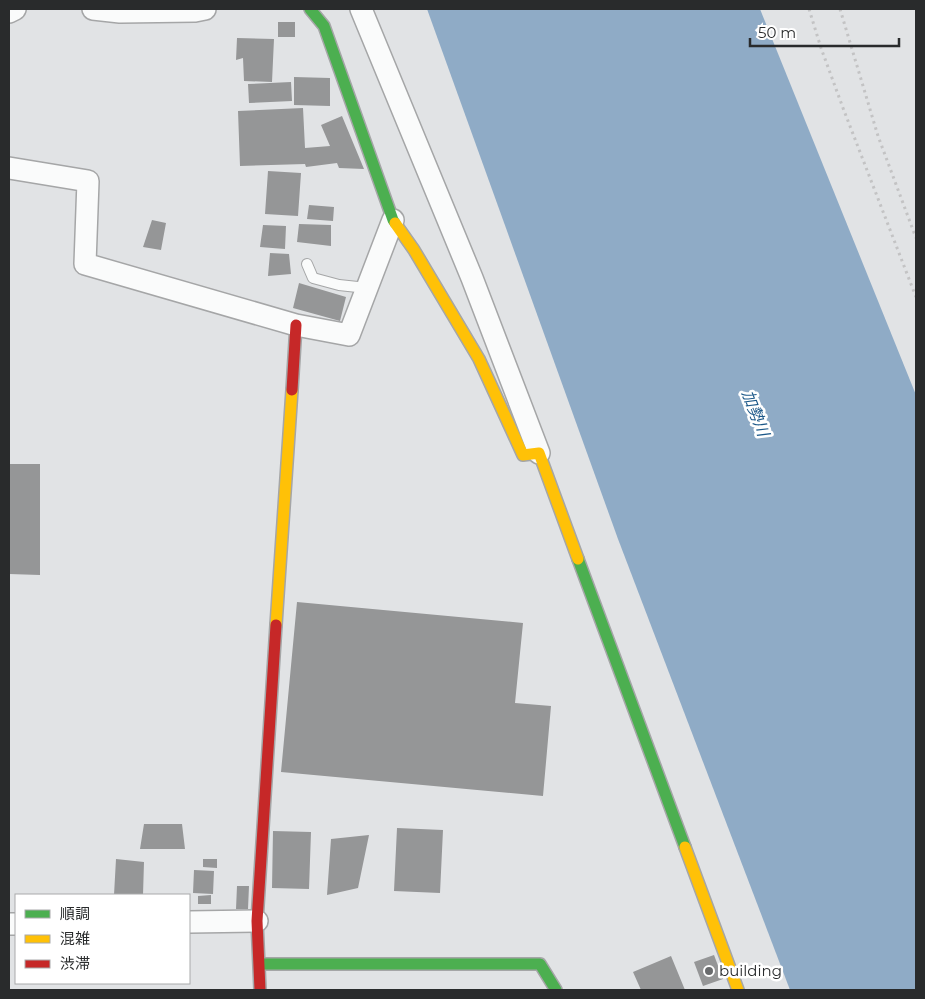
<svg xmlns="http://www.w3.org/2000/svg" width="925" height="999" font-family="Montserrat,'Noto Sans JP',sans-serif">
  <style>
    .water { fill: #8fabc6 }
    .building { fill: #959697 }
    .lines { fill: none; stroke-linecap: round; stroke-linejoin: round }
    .lane-casing { stroke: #a5a6a7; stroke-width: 12 }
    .street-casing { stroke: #a5a6a7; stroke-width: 24 }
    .fast-casing { stroke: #a5a6a7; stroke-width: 14 }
    .slow-casing { stroke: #a5a6a7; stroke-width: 14 }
    .jam-casing { stroke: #a5a6a7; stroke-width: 14 }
    .path { stroke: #c3c3c4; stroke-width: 3; stroke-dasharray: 2.5 4; stroke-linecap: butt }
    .lane { stroke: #fafbfb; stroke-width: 10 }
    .street { stroke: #fafbfb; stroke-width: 21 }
    .fast { stroke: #4caf50; stroke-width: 11 }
    .slow { stroke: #ffc107; stroke-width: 11 }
    .jam { stroke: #c62828; stroke-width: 11 }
    .poi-dot { fill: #696b6d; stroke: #fff; stroke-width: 2 }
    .labels { text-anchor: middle; stroke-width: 5; stroke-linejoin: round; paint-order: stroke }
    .poi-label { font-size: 15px; fill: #292b2c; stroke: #fff; text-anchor: start }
    .water-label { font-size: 16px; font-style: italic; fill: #1c5889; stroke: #fff }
  </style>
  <rect width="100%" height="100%" fill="#e1e3e5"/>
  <!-- water -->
  <path class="water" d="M 427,9 L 760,9 L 916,395 L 916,990 L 790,990 L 618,539 Z"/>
  <!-- building -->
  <path class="building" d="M 278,22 L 295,22 L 295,37 L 278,37 Z
    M 237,38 L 274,39 L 272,82 L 244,81 L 243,58 L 236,60 Z
    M 294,77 L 330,78 L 330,106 L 294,105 Z
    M 291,82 L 292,101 L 249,103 L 248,84 Z
    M 303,108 L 305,148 L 330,146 L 321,125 L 342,116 L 364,169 L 339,168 L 337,163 L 306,167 L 305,164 L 240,166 L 238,111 Z
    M 268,171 L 301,173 L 298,216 L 265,214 Z
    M 309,205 L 334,207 L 333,221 L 307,219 Z
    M 152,220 L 166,223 L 161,250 L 143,247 Z
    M 299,224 L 331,225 L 331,246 L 297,242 Z
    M 263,225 L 286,226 L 285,249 L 260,247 Z
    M 270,253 L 289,254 L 291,274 L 268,276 Z
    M 299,283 L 346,297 L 340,321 L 293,308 Z
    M 9,464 L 40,464 L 40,575 L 9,574 Z
    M 297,602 L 523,623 L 515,703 L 551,706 L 543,796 L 281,772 Z
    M 144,824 L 182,824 L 185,849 L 140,849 Z
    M 397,828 L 443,830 L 440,893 L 394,891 Z
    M 273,831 L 311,832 L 309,889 L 272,888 Z
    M 369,835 L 358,888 L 327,895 L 331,839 Z
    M 116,859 L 144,862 L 143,895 L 114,895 Z
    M 203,859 L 217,859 L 217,868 L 203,867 Z
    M 194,870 L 214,871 L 213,894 L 193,893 Z
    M 237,886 L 249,886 L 248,909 L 236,909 Z
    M 211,895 L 211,904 L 198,904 L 198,896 Z
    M 714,955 L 723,979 L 703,986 L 694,962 Z
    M 671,956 L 685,990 L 641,990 L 633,972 Z"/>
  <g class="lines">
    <!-- lane casing -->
    <g class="lane-casing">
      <path id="lane" d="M 307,264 L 313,278 L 339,285 L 367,288"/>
    </g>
    <!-- street casing -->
    <g class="street-casing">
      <path id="street" d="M 93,9 L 120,12 L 195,11 L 205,9
        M 361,9 L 472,278 L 539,453
        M 9,12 L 15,9
        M 9,168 L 88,181 L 85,264 L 296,325 L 349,335 L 393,220
        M 189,922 L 257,921
        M 9,924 L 16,924"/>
    </g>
    <!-- fast casing -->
    <g class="fast-casing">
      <path id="fast" d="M 310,9 L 324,26 L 393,220 L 395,223
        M 578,559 L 685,847
        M 260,964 L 540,964 L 556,990"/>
    </g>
    <!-- slow casing -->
    <g class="slow-casing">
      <path id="slow" d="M 395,223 L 414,250 L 479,359 L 523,455 L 539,453 L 578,559
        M 276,625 L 292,390
        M 685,847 L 738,990"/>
    </g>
    <!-- jam casing -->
    <g class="jam-casing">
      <path id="jam" d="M 292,390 L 296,325
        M 260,990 L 257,921 L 276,625"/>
    </g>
    <!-- path -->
    <path class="path" d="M 809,9 L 821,48 L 843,108 L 916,297
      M 840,9 L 878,136 L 916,238"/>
    <!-- lane -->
    <use href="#lane" class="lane"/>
    <!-- street -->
    <use href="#street" class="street"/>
    <!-- fast -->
    <use href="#fast" class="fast"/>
    <!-- slow -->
    <use href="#slow" class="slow"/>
    <!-- jam -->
    <use href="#jam" class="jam"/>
  </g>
  <!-- markers -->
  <circle class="poi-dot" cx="709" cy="971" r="5"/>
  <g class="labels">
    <!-- poi labels -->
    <g class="poi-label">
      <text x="719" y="976">building</text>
    </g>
    <!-- water labels -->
    <g class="water-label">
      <text transform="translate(756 413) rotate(69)" y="6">加勢川</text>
    </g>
  </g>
  <!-- border -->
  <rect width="925" height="999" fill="none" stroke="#292b2c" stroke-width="20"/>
  <!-- legend -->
  <rect x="15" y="894" width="175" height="90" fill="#ffffff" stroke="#a9aaab"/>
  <rect x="25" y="910" width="25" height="8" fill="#4caf50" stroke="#a9aaab"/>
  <text x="60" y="919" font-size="15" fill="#292b2c">順調</text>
  <rect x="25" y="935" width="25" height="8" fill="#ffc107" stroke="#a9aaab"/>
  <text x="60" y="944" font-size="15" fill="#292b2c">混雑</text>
  <rect x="25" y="960" width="25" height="8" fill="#c62828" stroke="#a9aaab"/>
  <text x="60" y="969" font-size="15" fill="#292b2c">渋滞</text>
  <!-- scale -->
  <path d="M750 38v8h149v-8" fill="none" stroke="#292b2c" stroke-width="2.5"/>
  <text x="758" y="38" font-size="15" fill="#292b2c" stroke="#ffffff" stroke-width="4" paint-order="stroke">50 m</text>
</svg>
